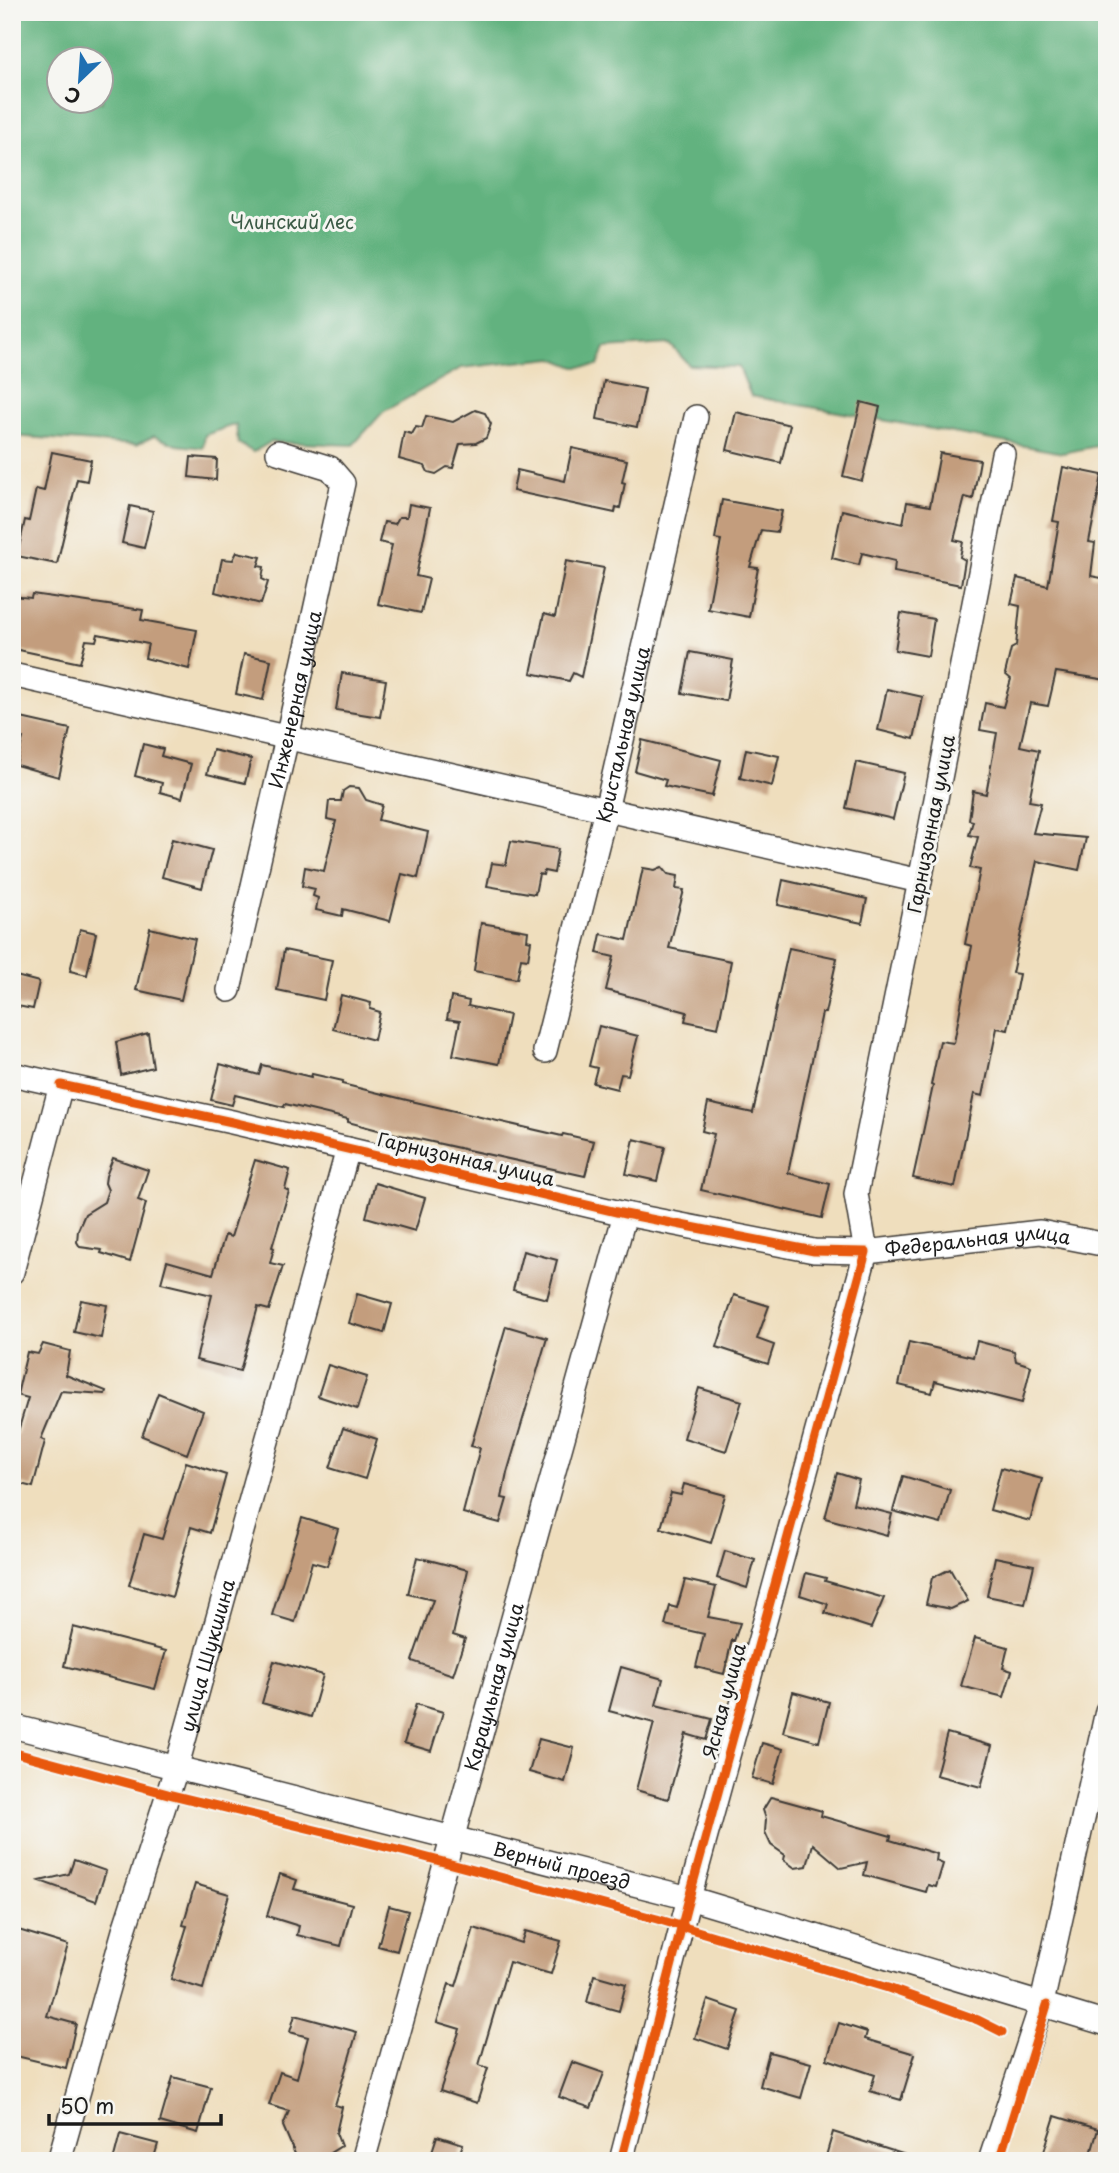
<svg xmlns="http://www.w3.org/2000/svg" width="1119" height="2173" font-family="'Playpen Sans',sans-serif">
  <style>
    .forest { fill: #62b27f; stroke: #3f674e; stroke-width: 2; fill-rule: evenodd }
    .building { fill: #c39d7d }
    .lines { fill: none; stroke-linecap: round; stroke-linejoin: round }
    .minor-casing { stroke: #3c3934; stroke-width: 26 }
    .minor { stroke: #fff; stroke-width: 23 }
    .cycleway-casing { stroke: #f6f6f2; stroke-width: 13 }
    .cycleway { stroke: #e8590c; stroke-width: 9 }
    .labels { text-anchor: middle; stroke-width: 6; stroke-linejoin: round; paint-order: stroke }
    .park-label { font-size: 19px; fill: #3c5b47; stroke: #f6f6f2 }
    .street-label { font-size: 19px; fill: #1c1c1c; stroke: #f6f6f2 }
  </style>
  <rect width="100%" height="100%" fill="#f6f6f2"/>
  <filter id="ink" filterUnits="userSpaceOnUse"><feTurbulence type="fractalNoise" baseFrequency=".0143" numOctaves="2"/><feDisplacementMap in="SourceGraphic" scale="14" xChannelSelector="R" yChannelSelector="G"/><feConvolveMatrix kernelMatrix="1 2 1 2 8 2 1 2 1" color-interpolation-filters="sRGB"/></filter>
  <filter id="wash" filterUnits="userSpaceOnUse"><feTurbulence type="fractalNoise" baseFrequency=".00686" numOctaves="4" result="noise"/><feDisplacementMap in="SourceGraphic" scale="28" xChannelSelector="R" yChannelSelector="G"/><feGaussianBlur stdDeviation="1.57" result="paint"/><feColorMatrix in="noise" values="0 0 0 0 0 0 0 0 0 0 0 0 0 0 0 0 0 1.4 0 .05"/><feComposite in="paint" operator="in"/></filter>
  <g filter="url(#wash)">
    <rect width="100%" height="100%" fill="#efdebd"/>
    <!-- forest -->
    <path class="forest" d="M 12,12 L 1107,12 L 1107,444 L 1063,453 L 751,396 L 739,367 L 689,365 L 670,344 L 605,348 L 598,366 L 575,367 L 553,358 L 461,368 L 383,412 L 353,445 L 271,442 L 253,452 L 238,443 L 236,424 L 205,435 L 203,448 L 177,445 L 154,436 L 136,445 L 12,436 ZM 60,60 L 102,60 L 102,102 L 60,102 Z"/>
    <g id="blocks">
      <!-- building -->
      <path class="building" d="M 604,381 L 645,389 L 637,427 L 597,419 Z
        M 861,402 L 880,407 L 862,481 L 843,476 Z
        M 475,410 L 485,413 L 491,424 L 486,438 L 476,443 L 460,444 L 453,468 L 447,467 L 436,474 L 428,472 L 425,466 L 399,459 L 404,432 L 412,434 L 416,427 L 422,428 L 426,416 L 453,422 Z
        M 736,412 L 790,425 L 781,463 L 727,450 Z
        M 572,448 L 627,460 L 622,482 L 625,483 L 620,508 L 616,507 L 615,513 L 513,491 L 517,470 L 565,481 Z
        M 52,452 L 91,460 L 87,481 L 77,479 L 57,564 L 17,556 L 25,520 L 29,521 L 36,489 L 44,491 Z
        M 940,453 L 980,460 L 973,499 L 965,497 L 954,540 L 963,542 L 960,557 L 965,560 L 961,585 L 894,572 L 895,561 L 862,553 L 859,565 L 832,558 L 842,510 L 903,524 L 907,502 L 930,506 Z
        M 191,457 L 217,459 L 216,480 L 189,477 Z
        M 1063,467 L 1102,475 L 1089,542 L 1095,543 L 1091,576 L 1107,579 L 1107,680 L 1056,672 L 1048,706 L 1030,703 L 1020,746 L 1039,750 L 1029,801 L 1041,803 L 1033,833 L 1086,838 L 1079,870 L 1037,861 L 1012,973 L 1019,974 L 1008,1030 L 997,1028 L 983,1096 L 974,1094 L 955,1187 L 913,1178 L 933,1086 L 931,1085 L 940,1041 L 954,1043 L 972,946 L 965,944 L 980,870 L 970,868 L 978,837 L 969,835 L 973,821 L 969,820 L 973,791 L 986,794 L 997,733 L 980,730 L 985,703 L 1003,707 L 1011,679 L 1005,674 L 1011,649 L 1016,646 L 1020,606 L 1011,604 L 1017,578 L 1048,586 L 1059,522 L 1053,521 Z
        M 722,500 L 782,511 L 777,532 L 761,530 L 750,567 L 758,568 L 749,617 L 708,609 L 721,540 L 715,539 Z
        M 409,504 L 430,508 L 416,576 L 429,579 L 421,613 L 378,604 L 392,545 L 379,542 L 384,522 L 395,524 L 399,517 L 407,517 Z
        M 130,506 L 153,511 L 144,548 L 122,543 Z
        M 237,552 L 261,557 L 258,566 L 264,567 L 262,579 L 268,582 L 261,604 L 215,592 L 222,559 L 233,560 Z
        M 566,561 L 604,568 L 581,677 L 573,673 L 569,681 L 531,673 L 544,614 L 555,617 Z
        M 32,594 L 143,610 L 141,620 L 197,630 L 189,669 L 145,658 L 148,644 L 98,634 L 96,641 L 86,640 L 80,663 L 19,650 L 12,647 L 12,596 L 31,598 Z
        M 901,613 L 934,619 L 928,656 L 895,650 Z
        M 690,652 L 733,660 L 726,701 L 682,693 Z
        M 244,654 L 271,660 L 263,700 L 236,694 Z
        M 342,673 L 386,680 L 380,717 L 336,710 Z
        M 887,689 L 923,697 L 914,739 L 878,730 Z
        M 12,716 L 70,729 L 59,777 L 16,765 L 23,738 L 12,736 Z
        M 642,740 L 721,760 L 712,796 L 664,786 L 666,780 L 635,771 Z
        M 143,744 L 163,749 L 161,756 L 191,764 L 182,798 L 160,792 L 162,783 L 135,776 Z
        M 746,749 L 779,756 L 772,786 L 740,778 Z
        M 213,750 L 251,759 L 245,783 L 207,774 Z
        M 856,762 L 904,773 L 893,819 L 846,808 Z
        M 349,787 L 359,788 L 366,800 L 382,805 L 378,820 L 428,832 L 418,878 L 402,874 L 390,921 L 343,909 L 342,916 L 316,910 L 318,898 L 313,896 L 315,889 L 302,886 L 305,867 L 324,871 L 336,821 L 327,819 L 329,801 L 341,801 L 343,791 Z
        M 172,839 L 212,850 L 202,888 L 162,877 Z
        M 511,841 L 558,849 L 554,873 L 544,871 L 543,875 L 539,874 L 535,894 L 487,886 L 492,863 L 506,865 Z
        M 662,867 L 668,874 L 678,876 L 676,889 L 684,890 L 669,948 L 731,961 L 718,1028 L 685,1021 L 687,1012 L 606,990 L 614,957 L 597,953 L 601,934 L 627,940 L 643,868 L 655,870 Z
        M 783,880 L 867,899 L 862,923 L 778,905 Z
        M 481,923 L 528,931 L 527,940 L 531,941 L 528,959 L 521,958 L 517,979 L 474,971 Z
        M 150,928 L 195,939 L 181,1000 L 136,990 Z
        M 80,929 L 96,933 L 87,975 L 70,971 Z
        M 789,948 L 837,958 L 825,1013 L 822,1013 L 788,1173 L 830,1184 L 822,1218 L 701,1190 L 714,1134 L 702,1131 L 708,1103 L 753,1113 Z
        M 284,950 L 332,960 L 324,1000 L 277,990 Z
        M 12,975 L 39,982 L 33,1009 L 12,1005 Z
        M 341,995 L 371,1003 L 370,1009 L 380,1012 L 374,1040 L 333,1029 Z
        M 451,997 L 469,1001 L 468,1006 L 509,1015 L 499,1064 L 453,1055 L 460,1021 L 447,1019 Z
        M 599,1026 L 638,1036 L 628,1075 L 621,1074 L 617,1089 L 593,1083 L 597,1068 L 589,1066 Z
        M 148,1033 L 153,1067 L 121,1075 L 116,1042 Z
        M 220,1064 L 259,1075 L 262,1065 L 311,1077 L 312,1074 L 343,1081 L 342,1084 L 407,1100 L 562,1136 L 563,1134 L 594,1141 L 585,1176 L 378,1130 L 348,1122 L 348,1119 L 285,1104 L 284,1107 L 235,1095 L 232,1105 L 211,1100 Z
        M 634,1139 L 665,1147 L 657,1181 L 626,1174 Z
        M 113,1158 L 148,1170 L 138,1200 L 146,1203 L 130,1262 L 101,1253 L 102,1250 L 80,1247 L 77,1242 L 78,1230 L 85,1214 L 104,1202 L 108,1190 L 105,1183 L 106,1176 Z
        M 255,1160 L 290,1170 L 285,1189 L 289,1191 L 272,1247 L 274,1248 L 270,1263 L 283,1266 L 269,1310 L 258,1307 L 240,1371 L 196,1360 L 212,1295 L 161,1283 L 167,1261 L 213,1274 L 225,1235 L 231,1237 Z
        M 375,1183 L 425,1198 L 415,1231 L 366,1217 Z
        M 523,1251 L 557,1260 L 547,1299 L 513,1290 Z
        M 357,1294 L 392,1304 L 384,1333 L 349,1323 Z
        M 734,1295 L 769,1306 L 757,1339 L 774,1345 L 768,1364 L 717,1347 Z
        M 81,1300 L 107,1305 L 101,1338 L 74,1332 Z
        M 506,1326 L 547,1338 L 507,1473 L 502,1498 L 507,1499 L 500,1523 L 463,1513 L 480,1448 L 471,1446 Z
        M 977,1341 L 1014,1351 L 1016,1361 L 1031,1366 L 1022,1403 L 935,1381 L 932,1393 L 899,1385 L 909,1342 L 973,1357 Z
        M 43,1344 L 70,1351 L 66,1375 L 106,1391 L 105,1394 L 61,1391 L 41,1439 L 45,1441 L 33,1487 L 12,1482 L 12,1433 L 17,1435 L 28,1398 L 17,1395 L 27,1352 L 38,1354 Z
        M 328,1365 L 367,1377 L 357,1409 L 318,1396 Z
        M 699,1388 L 742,1401 L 726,1451 L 684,1438 Z
        M 158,1393 L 203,1411 L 187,1454 L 142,1436 Z
        M 343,1428 L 377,1439 L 365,1479 L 330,1468 Z
        M 186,1462 L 226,1475 L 210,1533 L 191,1527 L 172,1597 L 129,1585 L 144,1534 L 162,1539 Z
        M 1001,1468 L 1042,1479 L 1030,1521 L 990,1510 Z
        M 837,1473 L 859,1480 L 853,1504 L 892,1514 L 887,1535 L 825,1518 Z
        M 903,1476 L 950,1490 L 941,1524 L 893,1511 Z
        M 684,1484 L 725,1495 L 711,1543 L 661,1528 L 671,1493 L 681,1495 Z
        M 302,1518 L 338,1529 L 327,1566 L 312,1562 L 295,1622 L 272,1615 Z
        M 725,1551 L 755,1560 L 747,1588 L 717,1578 Z
        M 417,1557 L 468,1570 L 453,1635 L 465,1639 L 453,1675 L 412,1661 L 433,1600 L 408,1594 Z
        M 995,1557 L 1034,1565 L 1025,1604 L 987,1596 Z
        M 950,1569 L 968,1601 L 951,1609 L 926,1604 L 932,1578 Z
        M 806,1573 L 826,1578 L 825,1581 L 884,1598 L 871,1628 L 825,1613 L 828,1604 L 800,1595 Z
        M 685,1580 L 716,1587 L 708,1617 L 740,1623 L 734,1641 L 732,1640 L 724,1674 L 696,1667 L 704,1634 L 665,1625 L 670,1606 L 677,1608 Z
        M 73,1627 L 166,1651 L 155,1689 L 64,1666 Z
        M 975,1638 L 1008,1647 L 1003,1668 L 1012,1671 L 1004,1697 L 961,1686 Z
        M 274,1661 L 323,1675 L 311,1717 L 262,1703 Z
        M 621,1667 L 663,1679 L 656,1705 L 712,1719 L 706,1740 L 686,1734 L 668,1799 L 636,1790 L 654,1723 L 609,1711 Z
        M 793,1692 L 829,1702 L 819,1742 L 783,1732 Z
        M 416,1704 L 443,1712 L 431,1751 L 404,1743 Z
        M 947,1733 L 992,1746 L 981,1787 L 936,1775 Z
        M 539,1739 L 574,1748 L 565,1782 L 529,1772 Z
        M 762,1743 L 783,1749 L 773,1784 L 752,1778 Z
        M 771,1797 L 822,1811 L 821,1816 L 891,1836 L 890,1840 L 937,1854 L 936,1861 L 943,1864 L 936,1887 L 928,1885 L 926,1892 L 864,1875 L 867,1862 L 841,1868 L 813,1844 L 807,1866 L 795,1868 L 784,1860 L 785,1855 L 771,1845 L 765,1832 L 766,1819 L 763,1810 Z
        M 74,1860 L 106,1871 L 96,1901 L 40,1881 L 69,1874 Z
        M 280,1874 L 297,1880 L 294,1889 L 352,1904 L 341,1946 L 297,1935 L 299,1926 L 267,1916 Z
        M 195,1884 L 229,1894 L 203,1989 L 171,1979 L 187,1926 L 183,1925 Z
        M 389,1906 L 408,1911 L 397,1951 L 378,1946 Z
        M 474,1928 L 521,1943 L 525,1931 L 561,1941 L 551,1974 L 509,1962 L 479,2065 L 488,2068 L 477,2103 L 440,2091 L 460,2029 L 437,2022 L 449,1984 L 456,1986 Z
        M 15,1929 L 68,1945 L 47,2016 L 76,2024 L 66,2068 L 12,2055 L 12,1939 Z
        M 594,1975 L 626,1984 L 619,2011 L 587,2002 Z
        M 708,2000 L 740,2011 L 727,2049 L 695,2038 Z
        M 295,2015 L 357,2032 L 335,2105 L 342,2107 L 336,2133 L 341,2146 L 317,2161 L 298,2161 L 283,2126 L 289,2111 L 269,2105 L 280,2072 L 297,2078 L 308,2037 L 290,2032 Z
        M 839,2023 L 867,2032 L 865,2039 L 915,2054 L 901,2100 L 870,2091 L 875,2075 L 827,2059 Z
        M 769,2052 L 811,2063 L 801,2098 L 760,2086 Z
        M 572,2062 L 604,2073 L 591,2108 L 559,2097 Z
        M 173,2077 L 211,2087 L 198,2133 L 160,2122 Z
        M 1055,2116 L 1098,2129 L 1089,2161 L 1041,2161 Z
        M 833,2132 L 912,2157 L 911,2161 L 841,2161 L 826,2156 Z
        M 120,2134 L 158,2144 L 153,2161 L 113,2161 Z
        M 437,2136 L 463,2144 L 457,2161 L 429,2161 Z"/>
    </g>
  </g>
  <g filter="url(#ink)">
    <use href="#blocks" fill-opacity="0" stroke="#3c3934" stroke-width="2"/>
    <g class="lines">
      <!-- minor casing -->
      <g class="minor-casing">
        <g id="minor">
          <path id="s1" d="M 1003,454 L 920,881 L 856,1194 L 866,1252 L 1040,1232 L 1107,1245"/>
          <path d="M 12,675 L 920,881"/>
          <path id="s2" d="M 229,990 L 287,738 L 343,483 L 330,468 L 278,452"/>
          <path id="s3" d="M 545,1051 L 606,810 L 696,417"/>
          <path d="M 12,1074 L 61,1085 L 12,1272"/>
          <path d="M 61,1085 L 232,1122 L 625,1214 L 814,1251 L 866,1252 L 689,1898 L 621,2161"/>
          <path id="s4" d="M 12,1726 L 689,1898 L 1107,2024"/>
          <path id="s5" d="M 59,2161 L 125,1927 L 176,1769 L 348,1149"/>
          <path id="s6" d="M 363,2161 L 625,1214"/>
          <path d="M 990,2161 L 1042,2003 L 1107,1711"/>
        </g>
      </g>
      <!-- minor -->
      <use href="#minor" class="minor"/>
      <!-- cycleway casing -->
      <g class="cycleway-casing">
        <path id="cycleway" d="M 61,1085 L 232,1122 L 625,1214 L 814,1251 L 866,1252 L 689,1898 L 621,2161
          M 12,1752 L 168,1794 L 406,1852 L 657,1919 L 888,1988 L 978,2020 L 1002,2032
          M 999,2161 L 1047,2005"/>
      </g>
      <!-- cycleway -->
      <use href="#cycleway" class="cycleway"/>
    </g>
  </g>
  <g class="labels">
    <!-- park labels -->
    <g class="park-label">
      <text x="292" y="229">Члинский лес</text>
    </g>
    <!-- street labels -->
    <g class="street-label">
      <text dy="7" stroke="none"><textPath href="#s2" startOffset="298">Инженерная улица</textPath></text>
      <text dy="7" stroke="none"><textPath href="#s3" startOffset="326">Кристальная улица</textPath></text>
      <text transform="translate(931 824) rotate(-79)" y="7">Гарнизонная улица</text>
      <text transform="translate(466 1159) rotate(13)" y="7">Гарнизонная улица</text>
      <text dy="7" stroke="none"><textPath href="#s1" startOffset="926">Федеральная улица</textPath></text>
      <text dy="7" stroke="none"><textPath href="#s5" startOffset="527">улица Шукшина</textPath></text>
      <text dy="7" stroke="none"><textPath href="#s6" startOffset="492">Караульная улица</textPath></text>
      <text transform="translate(724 1701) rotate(-75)" y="7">Ясная улица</text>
      <text dy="7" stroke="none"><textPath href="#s4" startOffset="567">Верный проезд</textPath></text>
    </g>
  </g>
  <!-- margin -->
  <rect width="1119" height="2173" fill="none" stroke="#f6f6f2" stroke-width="42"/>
  <!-- north arrow -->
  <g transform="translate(80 80) rotate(205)"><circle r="33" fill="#f6f6f2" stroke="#9f9f9c" stroke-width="2"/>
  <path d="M0-5L12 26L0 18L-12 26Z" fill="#1f6fb2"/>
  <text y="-10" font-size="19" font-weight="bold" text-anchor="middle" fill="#1c1c1c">С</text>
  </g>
  <!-- scale -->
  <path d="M49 2114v10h172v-10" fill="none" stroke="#1c1c1c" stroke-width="3.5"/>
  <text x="60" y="2114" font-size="21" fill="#1c1c1c" stroke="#f6f6f2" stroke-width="5" paint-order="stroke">50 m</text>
</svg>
